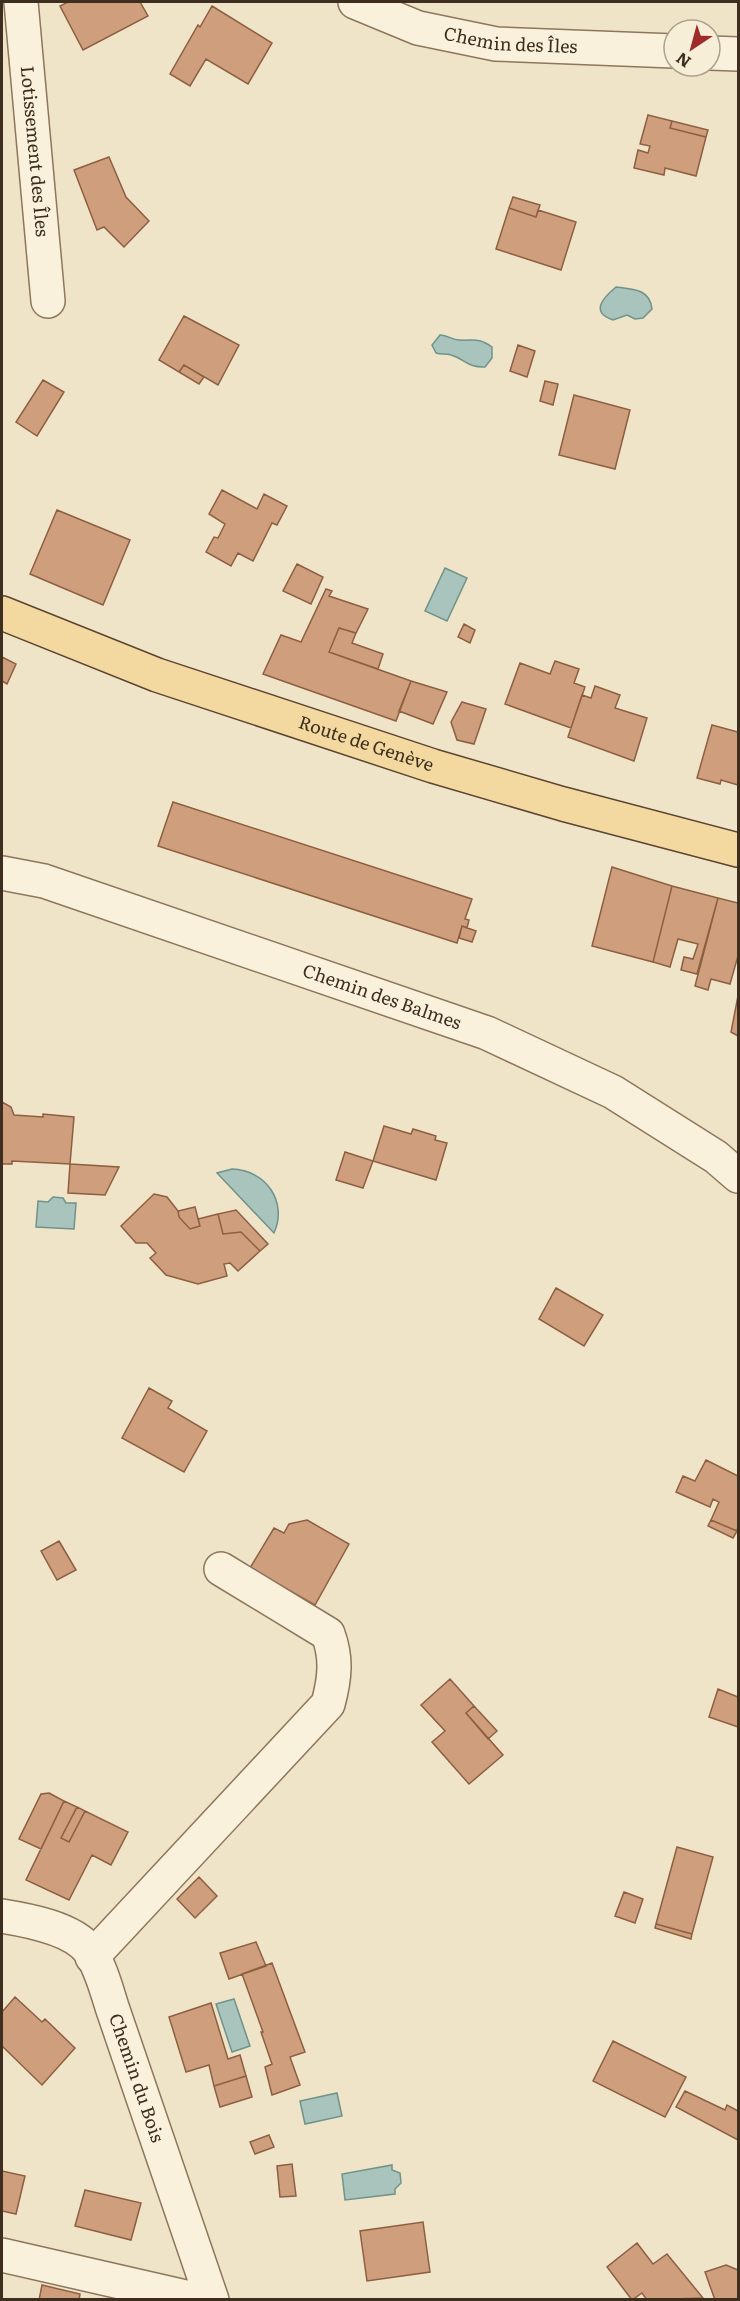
<svg xmlns="http://www.w3.org/2000/svg" width="740" height="2301" font-family="Literata,serif">
  <style>
    .water { fill: #a9c4bc; stroke: #6f938a; stroke-width: 1.5 }
    .building { fill: #cf9f7d; stroke: #8d5f41; stroke-width: 1.5 }
    .lines { fill: none; stroke-linecap: round; stroke-linejoin: round }
    .minor-casing { stroke: #8d765c; stroke-width: 36 }
    .major-casing { stroke: #5b4430; stroke-width: 36 }
    .minor { stroke: #faf1dc; stroke-width: 33 }
    .major { stroke: #f3d9a0; stroke-width: 33 }
    .labels { text-anchor: middle; stroke-width: 6; stroke-linejoin: round; paint-order: stroke }
    .street-label { font-size: 18px; fill: #3d2e20; stroke: #f7eed8 }
  </style>
  <rect width="100%" height="100%" fill="#f0e4c8"/>
  <!-- water -->
  <path class="water" d="M 616,287 C 633,289 650,289 652,309 L 643,318 L 635,319 L 627,315 L 613,320 C 589,312 604,297 616,287 Z
    M 440,335 C 448,335 452,340 459,340 C 474,341 478,337 492,347 L 492,358 L 485,367 C 468,368 465,359 451,355 C 446,353 441,355 436,353 L 432,345 Z
    M 445,568 L 467,578 L 447,621 L 425,611 Z
    M 232,1169 C 266,1170 288,1202 274,1233 L 217,1173 Z
    M 53,1197 L 63,1198 L 66,1203 L 76,1203 L 74,1229 L 36,1227 L 38,1201 L 48,1202 Z
    M 234,1999 L 250,2046 L 232,2052 L 216,2004 Z
    M 337,2093 L 342,2116 L 305,2124 L 300,2101 Z
    M 392,2165 L 392,2170 L 400,2173 L 401,2183 L 395,2189 L 395,2194 L 345,2200 L 342,2174 Z"/>
  <!-- building -->
  <path class="building" d="M 68,2 L 140,2 L 148,16 L 83,50 L 60,6 Z
    M 212,6 L 272,43 L 248,84 L 206,59 L 190,86 L 170,74 L 198,25 L 200,27 Z
    M 648,115 L 672,121 L 670,128 L 706,137 L 696,176 L 665,168 L 664,175 L 634,168 L 638,150 L 648,153 L 650,146 L 640,144 Z
    M 672,121 L 708,130 L 706,137 L 670,128 Z
    M 109,157 L 126,197 L 149,221 L 124,247 L 104,227 L 97,230 L 74,170 Z
    M 513,197 L 540,205 L 536,217 L 509,208 Z
    M 509,208 L 536,217 L 538,210 L 576,222 L 561,270 L 496,249 Z
    M 184,316 L 239,345 L 218,385 L 184,365 L 179,372 L 159,360 Z
    M 518,345 L 535,351 L 527,377 L 510,371 Z
    M 184,365 L 204,377 L 199,384 L 179,372 Z
    M 43,380 L 64,392 L 37,436 L 16,422 Z
    M 545,381 L 558,384 L 553,405 L 540,401 Z
    M 574,395 L 630,410 L 615,469 L 559,455 Z
    M 222,490 L 257,509 L 264,494 L 287,506 L 277,525 L 272,523 L 253,561 L 238,553 L 231,566 L 206,552 L 214,537 L 218,538 L 225,524 L 209,514 Z
    M 57,510 L 130,540 L 103,605 L 30,574 Z
    M 297,564 L 323,577 L 311,604 L 283,591 Z
    M 326,589 L 332,591 L 329,596 L 368,609 L 356,633 L 339,628 L 329,652 L 411,681 L 396,721 L 263,674 L 281,635 L 301,642 Z
    M 464,624 L 475,630 L 470,643 L 458,637 Z
    M 339,628 L 356,633 L 352,643 L 383,654 L 378,669 L 329,652 Z
    M 2,657 L 16,664 L 7,684 L 2,681 Z
    M 555,661 L 579,669 L 574,683 L 585,687 L 571,728 L 505,704 L 520,663 L 550,674 Z
    M 411,681 L 447,692 L 433,724 L 399,711 Z
    M 595,686 L 620,695 L 615,708 L 647,718 L 634,761 L 568,737 L 582,695 L 591,698 Z
    M 462,702 L 486,709 L 474,744 L 457,740 L 451,722 Z
    M 712,725 L 738,732 L 738,785 L 721,780 L 720,784 L 697,778 Z
    M 173,802 L 472,899 L 465,919 L 469,920 L 467,928 L 462,926 L 457,943 L 158,846 Z
    M 612,867 L 672,886 L 653,962 L 592,946 Z
    M 672,886 L 718,898 L 697,974 L 681,970 L 684,957 L 693,959 L 698,944 L 678,939 L 670,967 L 653,962 Z
    M 718,898 L 738,903 L 738,956 L 730,984 L 711,979 L 708,990 L 695,986 Z
    M 462,926 L 476,931 L 472,942 L 459,938 Z
    M 738,996 L 738,1036 L 731,1032 Z
    M 2,1102 L 11,1107 L 14,1115 L 43,1117 L 43,1114 L 74,1117 L 70,1164 L 12,1161 L 12,1164 L 2,1164 Z
    M 384,1126 L 411,1134 L 413,1129 L 436,1136 L 435,1140 L 447,1143 L 436,1180 L 373,1161 Z
    M 345,1152 L 373,1161 L 363,1188 L 336,1180 Z
    M 70,1164 L 119,1167 L 105,1195 L 68,1193 Z
    M 154,1194 L 167,1197 L 178,1211 L 179,1217 L 190,1229 L 200,1226 L 198,1219 L 218,1214 L 223,1234 L 241,1232 L 260,1251 L 238,1271 L 230,1263 L 224,1264 L 227,1276 L 198,1284 L 166,1275 L 150,1258 L 156,1253 L 147,1243 L 136,1243 L 121,1226 Z
    M 195,1207 L 200,1226 L 190,1229 L 179,1217 L 178,1211 Z
    M 236,1210 L 268,1244 L 260,1251 L 241,1232 L 223,1234 L 218,1214 Z
    M 556,1288 L 603,1315 L 584,1346 L 539,1319 Z
    M 149,1388 L 172,1401 L 168,1408 L 207,1431 L 184,1472 L 122,1438 Z
    M 706,1460 L 738,1476 L 738,1527 L 737,1531 L 711,1520 L 719,1502 L 713,1499 L 710,1507 L 676,1492 L 683,1476 L 695,1481 Z
    M 307,1520 L 349,1544 L 315,1605 L 250,1568 L 274,1528 L 284,1533 L 289,1524 Z
    M 711,1520 L 737,1531 L 733,1538 L 708,1526 Z
    M 59,1541 L 76,1570 L 57,1580 L 41,1551 Z
    M 450,1679 L 474,1706 L 466,1713 L 503,1755 L 469,1784 L 432,1742 L 445,1731 L 421,1705 Z
    M 718,1689 L 738,1697 L 738,1727 L 709,1717 Z
    M 474,1706 L 497,1731 L 488,1739 L 466,1713 Z
    M 49,1793 L 64,1801 L 41,1849 L 19,1839 L 41,1794 Z
    M 64,1801 L 77,1807 L 61,1838 L 69,1842 L 85,1811 L 128,1832 L 111,1865 L 92,1855 L 69,1900 L 26,1880 Z
    M 77,1807 L 85,1811 L 69,1842 L 61,1838 Z
    M 677,1847 L 713,1857 L 692,1934 L 656,1924 Z
    M 199,1877 L 217,1896 L 195,1918 L 177,1899 Z
    M 624,1892 L 643,1899 L 635,1923 L 615,1916 Z
    M 656,1924 L 692,1934 L 691,1939 L 655,1928 Z
    M 256,1942 L 266,1966 L 229,1979 L 220,1953 Z
    M 272,1963 L 305,2052 L 290,2057 L 300,2085 L 272,2095 L 265,2067 L 272,2064 L 261,2032 L 263,2032 L 242,1974 Z
    M 15,1997 L 42,2022 L 45,2019 L 75,2048 L 42,2085 L 2,2046 L 2,2012 Z
    M 211,2003 L 228,2059 L 240,2055 L 246,2076 L 214,2086 L 209,2065 L 186,2072 L 169,2017 Z
    M 613,2041 L 686,2077 L 665,2117 L 593,2081 Z
    M 246,2076 L 252,2097 L 220,2107 L 214,2086 Z
    M 685,2091 L 725,2110 L 727,2105 L 738,2111 L 738,2140 L 676,2107 Z
    M 269,2135 L 274,2147 L 255,2154 L 250,2142 Z
    M 292,2164 L 296,2196 L 280,2197 L 277,2166 Z
    M 2,2171 L 25,2176 L 16,2214 L 2,2211 Z
    M 85,2190 L 141,2203 L 131,2240 L 75,2226 Z
    M 423,2222 L 430,2272 L 367,2281 L 360,2231 Z
    M 637,2243 L 653,2264 L 667,2254 L 703,2298 L 647,2300 L 642,2293 L 632,2300 L 607,2267 Z
    M 726,2265 L 738,2270 L 738,2300 L 715,2300 L 705,2272 Z
    M 42,2285 L 80,2294 L 79,2300 L 39,2300 Z"/>
  <g class="lines">
    <!-- minor casing -->
    <g class="minor-casing">
      <g id="minor">
        <path id="s1" d="M 21,2 L 48,301"/>
        <path id="s2" d="M 355,2 L 418,28 L 496,44 L 674,51"/>
        <path d="M 710,53 L 738,54"/>
        <path id="s3" d="M 2,873 L 44,881 L 487,1033 L 613,1092 L 716,1157 L 738,1176"/>
        <path id="s4" d="M 2,1916 C 27,1920 72,1928 89,1950 C 100,1965 106,1988 112,2007 L 212,2300"/>
        <path d="M 92,1957 L 328,1704 C 335,1678 337,1658 328,1634 L 221,1569"/>
        <path d="M 2,2255 L 199,2300"/>
      </g>
    </g>
    <!-- major casing -->
    <g class="major-casing">
      <g id="major">
        <path id="s5" d="M 2,613 L 157,675 L 433,766 L 563,804 L 738,850"/>
      </g>
    </g>
    <!-- minor -->
    <use href="#minor" class="minor"/>
    <!-- major -->
    <use href="#major" class="major"/>
  </g>
  <g class="labels">
    <!-- street labels -->
    <g class="street-label">
      <text dy="6" stroke="none"><textPath href="#s2" startOffset="162">Chemin des Îles</textPath></text>
      <text dy="6" stroke="none"><textPath href="#s1" startOffset="150">Lotissement des Îles</textPath></text>
      <text dy="6" stroke="none"><textPath href="#s5" startOffset="387">Route de Genève</textPath></text>
      <text dy="6" stroke="none"><textPath href="#s3" startOffset="400">Chemin des Balmes</textPath></text>
      <text dy="6" stroke="none"><textPath href="#s4" startOffset="232">Chemin du Bois</textPath></text>
    </g>
  </g>
  <!-- border -->
  <rect width="740" height="2301" fill="none" stroke="#3d2e20" stroke-width="6"/>
  <!-- north arrow -->
  <g transform="translate(692 48) rotate(216)"><circle r="28" fill="#f7eed8" stroke="#ada18e" stroke-width="1.5"/>
  <path d="M0-4.5L10 22L0 15L-10 22Z" fill="#9e2a2b"/>
  <text y="-9" font-size="16" font-weight="bold" text-anchor="middle" fill="#3d2e20">N</text>
  </g>
</svg>
